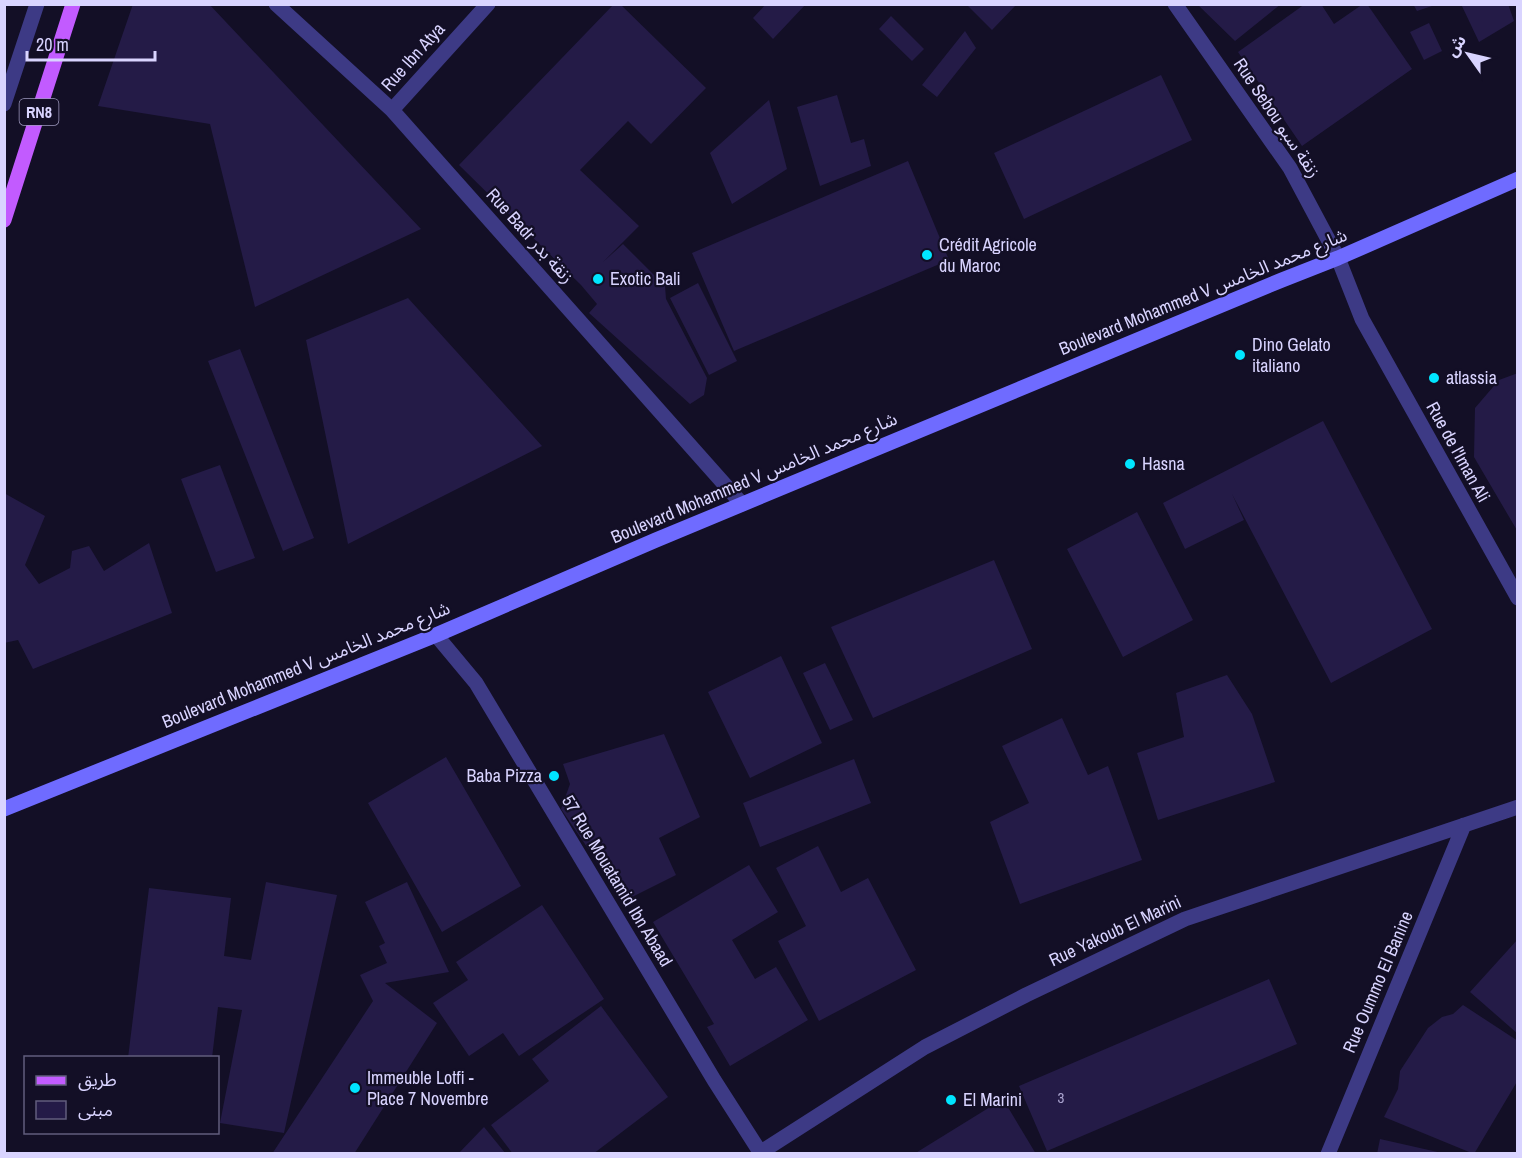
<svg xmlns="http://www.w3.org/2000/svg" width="1522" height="1158" font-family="'Archivo Narrow','Noto Sans Arabic',sans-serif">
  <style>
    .building { fill: #241b47 }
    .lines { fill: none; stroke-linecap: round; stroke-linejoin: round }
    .lane { stroke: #3d3a85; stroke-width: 15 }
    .street { stroke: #3d3a85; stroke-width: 15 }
    .secondary { stroke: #6f6bff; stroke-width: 15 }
    .primary { stroke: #c25bff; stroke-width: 15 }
    .poi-dot { fill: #00e5ff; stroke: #130f26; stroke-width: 2 }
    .labels { text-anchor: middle; stroke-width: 4.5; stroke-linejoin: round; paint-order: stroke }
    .number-label { font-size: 15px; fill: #aca6d1 }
    .shield { fill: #130f26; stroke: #9e99be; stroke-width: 1.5 }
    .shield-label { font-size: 16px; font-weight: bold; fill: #d9d4ff }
    .street-label { font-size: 18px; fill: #d9d4ff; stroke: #130f26 }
    .poi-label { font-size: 18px; fill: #d9d4ff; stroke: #130f26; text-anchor: start }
  </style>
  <rect width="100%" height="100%" fill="#130f26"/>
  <!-- building -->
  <path class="building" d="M 133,4 L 209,4 L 421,229 L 255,307 L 210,124 L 98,106 Z
    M 614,4 L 620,4 L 706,88 L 651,144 L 628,121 L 580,170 L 639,226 L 603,262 L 623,244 L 665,286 L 666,299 L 707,378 L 704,395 L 690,404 L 589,313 L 597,304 L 581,285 L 459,165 Z
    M 766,4 L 806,4 L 773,39 L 753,18 Z
    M 966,4 L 1017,4 L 992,30 Z
    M 1197,4 L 1281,4 L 1235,41 Z
    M 1305,4 L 1321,4 L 1334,24 L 1363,4 L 1367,4 L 1412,69 L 1302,146 L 1238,52 Z
    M 1413,4 L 1434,4 L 1435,5 L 1417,11 Z
    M 1461,4 L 1508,4 L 1514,21 L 1479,42 Z
    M 891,16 L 924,49 L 912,61 L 879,29 Z
    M 1429,23 L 1442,51 L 1424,60 L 1410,32 Z
    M 965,31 L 976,48 L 937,97 L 922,85 Z
    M 1161,75 L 1192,140 L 1024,219 L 994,153 Z
    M 837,95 L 851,143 L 864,139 L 871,166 L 820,186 L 797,107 Z
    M 769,100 L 787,169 L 732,204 L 710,153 Z
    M 908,161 L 949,260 L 734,351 L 692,253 Z
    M 698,283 L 737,361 L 709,375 L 670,298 Z
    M 408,298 L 542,446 L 348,544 L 306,340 Z
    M 240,349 L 314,538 L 283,551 L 208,361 Z
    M 1518,373 L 1518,532 L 1474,457 L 1475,408 L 1499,380 Z
    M 1323,421 L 1432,629 L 1331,683 L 1232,494 L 1244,520 L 1185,549 L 1163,503 Z
    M 220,465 L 255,558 L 216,572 L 181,479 Z
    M 4,493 L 45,516 L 25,565 L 39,584 L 70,568 L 72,551 L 89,546 L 104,571 L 149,543 L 172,613 L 33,669 L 18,640 L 4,643 Z
    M 1137,512 L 1193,620 L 1123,657 L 1067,549 Z
    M 994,560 L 1032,649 L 873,718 L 831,627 Z
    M 781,656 L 822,743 L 750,778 L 708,692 Z
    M 825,663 L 853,720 L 830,730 L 803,673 Z
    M 1227,675 L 1252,714 L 1275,782 L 1158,820 L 1137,753 L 1184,737 L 1176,693 Z
    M 1062,718 L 1088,775 L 1108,766 L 1142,860 L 1020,904 L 990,822 L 1029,803 L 1002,746 Z
    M 664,734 L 700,817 L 659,838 L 676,875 L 624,901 L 561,809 L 570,784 L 563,764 Z
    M 446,757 L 521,886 L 442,932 L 368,803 Z
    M 854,759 L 871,803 L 760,847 L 743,803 Z
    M 818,846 L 841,892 L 868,878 L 916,970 L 819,1021 L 778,941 L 806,926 L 776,868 Z
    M 749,865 L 778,912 L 732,940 L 755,979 L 776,967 L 808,1020 L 730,1066 L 707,1027 L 714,1024 L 653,922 Z
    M 266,882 L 337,895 L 284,1133 L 220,1123 L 242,1010 L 218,1007 L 212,1058 L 128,1058 L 149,888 L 231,898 L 224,956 L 251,960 Z
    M 407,882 L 449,972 L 385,983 L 437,1023 L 354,1154 L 272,1154 L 373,1001 L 360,975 L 387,963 L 379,946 L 385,943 L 365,902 Z
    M 542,905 L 604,999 L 519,1056 L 503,1033 L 469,1056 L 433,1003 L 468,980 L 456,962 Z
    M 1518,939 L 1518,1034 L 1470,992 Z
    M 1269,979 L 1297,1044 L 1047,1151 L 1019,1086 Z
    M 1463,1005 L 1518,1041 L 1518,1080 L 1474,1154 L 1384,1117 L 1398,1089 L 1400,1071 L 1428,1028 L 1442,1017 L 1453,1014 Z
    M 601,1006 L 668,1097 L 593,1154 L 513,1154 L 491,1125 L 549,1081 L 532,1059 Z
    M 1003,1099 L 1036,1154 L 914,1154 Z
    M 484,1127 L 506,1154 L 458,1154 Z
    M 1380,1139 L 1442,1153 L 1442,1154 L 1377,1154 Z"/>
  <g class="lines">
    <!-- lane -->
    <path class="lane" d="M 4,104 L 37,4"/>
    <!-- street -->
    <path class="street" d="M 276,4 L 392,110 L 742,504
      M 1175,4 L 1290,168 L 1338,258 L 1362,319 L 1518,598
      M 392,110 L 488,4
      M 436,635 L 476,683 L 714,1080 L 760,1152
      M 758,1154 L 925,1047 L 1026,995 L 1185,919 L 1518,807
      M 1328,1154 L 1464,825"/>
    <!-- secondary -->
    <path class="secondary" d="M 4,809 L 436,635 L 656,540 L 1282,280 L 1338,258 L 1518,179"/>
    <!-- primary -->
    <path class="primary" d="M 4,220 L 73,4"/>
  </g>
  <!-- markers -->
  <g class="poi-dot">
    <circle cx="927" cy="255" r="6"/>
    <circle cx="598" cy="279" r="6"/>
    <circle cx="1240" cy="355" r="6"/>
    <circle cx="1434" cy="378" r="6"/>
    <circle cx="1130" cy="464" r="6"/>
    <circle cx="554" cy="776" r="6"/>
    <circle cx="355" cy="1088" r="6"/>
    <circle cx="951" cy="1100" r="6"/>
  </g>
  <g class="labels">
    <!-- number labels -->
    <g class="number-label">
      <text x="1061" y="1103">3</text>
    </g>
    <!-- shield labels -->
    <rect class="shield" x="19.5" y="99" width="39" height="26" rx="4.5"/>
    <g class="shield-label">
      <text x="39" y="118">RN8</text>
    </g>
    <!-- street labels -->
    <g class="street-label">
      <text transform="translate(413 57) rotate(-48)" y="6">Rue Ibn Atya</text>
      <text transform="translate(1277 118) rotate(56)" y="6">Rue Sebou زنقة سبو</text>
      <text transform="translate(530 236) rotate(48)" y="6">Rue Badr زنقة بدر</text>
      <text transform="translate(1203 292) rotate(-22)" y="6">Boulevard Mohammed V شارع محمد الخامس</text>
      <text transform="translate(1458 452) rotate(61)" y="6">Rue de l'Iman Ali</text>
      <text transform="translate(754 478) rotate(-23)" y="6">Boulevard Mohammed V شارع محمد الخامس</text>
      <text transform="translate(306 665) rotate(-22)" y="6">Boulevard Mohammed V شارع محمد الخامس</text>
      <text transform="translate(617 881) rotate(59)" y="6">57 Rue Mouatamid Ibn Abaad</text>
      <text transform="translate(1115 931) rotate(-25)" y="6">Rue Yakoub El Marini</text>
      <text transform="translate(1378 982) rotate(-67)" y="6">Rue Oummo El Banine</text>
    </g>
    <!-- poi labels -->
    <g class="poi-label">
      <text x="939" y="251">Crédit Agricole<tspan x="939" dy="21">du Maroc</tspan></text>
      <text x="610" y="285">Exotic Bali</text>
      <text x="1252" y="351">Dino Gelato<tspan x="1252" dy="21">italiano</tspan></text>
      <text x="1446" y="384">atlassia</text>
      <text x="1142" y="470">Hasna</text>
      <text x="542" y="782" text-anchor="end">Baba Pizza</text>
      <text x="367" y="1084">Immeuble Lotfi -<tspan x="367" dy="21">Place 7 Novembre</tspan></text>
      <text x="963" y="1106">El Marini</text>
    </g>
  </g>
  <!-- border -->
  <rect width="1522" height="1158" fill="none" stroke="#d9d4ff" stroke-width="12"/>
  <!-- legend -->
  <rect x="24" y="1056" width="195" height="78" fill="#130f26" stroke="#625e7d" stroke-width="1.5"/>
  <rect x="36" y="1076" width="30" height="9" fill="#c25bff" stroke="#625e7d" stroke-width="1.5"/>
  <text x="78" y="1086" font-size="18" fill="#d9d4ff">طريق</text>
  <rect x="36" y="1101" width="30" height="18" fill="#241b47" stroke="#625e7d" stroke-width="1.5"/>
  <text x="78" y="1116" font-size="18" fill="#d9d4ff">مبنى</text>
  <!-- north arrow -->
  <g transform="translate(1468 54) rotate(304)" stroke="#130f26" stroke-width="4.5" paint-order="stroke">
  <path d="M0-4.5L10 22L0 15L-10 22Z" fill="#d9d4ff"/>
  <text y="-9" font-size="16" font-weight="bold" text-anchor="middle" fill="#d9d4ff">ش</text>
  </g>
  <!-- scale -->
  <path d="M27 51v9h128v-9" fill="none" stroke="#d9d4ff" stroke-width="3"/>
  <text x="36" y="51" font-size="18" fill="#d9d4ff" stroke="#130f26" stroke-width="4.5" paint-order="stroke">20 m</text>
</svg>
